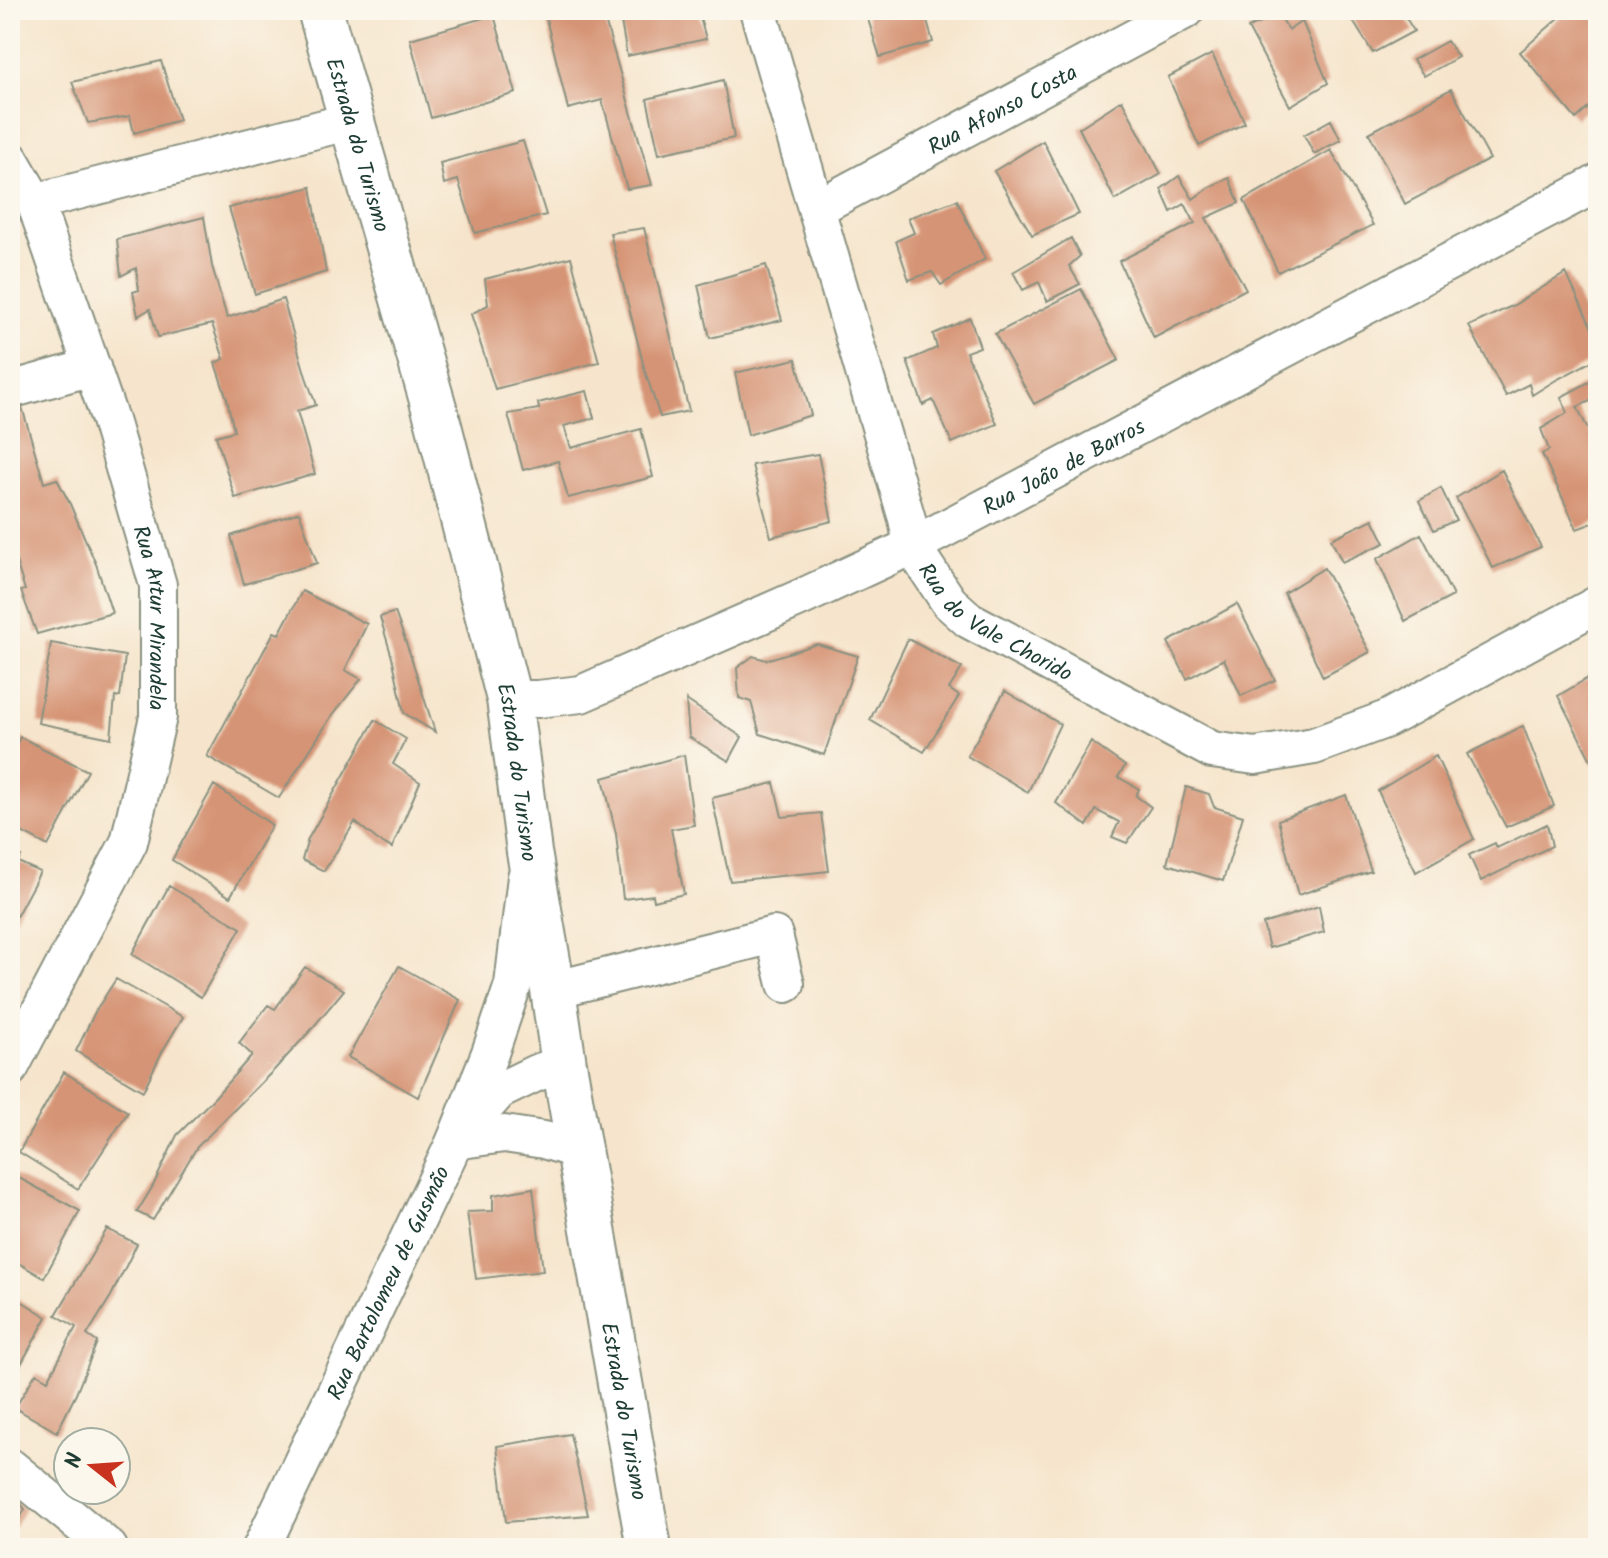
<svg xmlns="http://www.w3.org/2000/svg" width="1608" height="1558" font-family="Kalam,sans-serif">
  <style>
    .building { fill: #d69476 }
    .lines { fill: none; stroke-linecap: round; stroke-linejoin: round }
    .street-casing { stroke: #8a9180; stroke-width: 40 }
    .primary-casing { stroke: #8a9180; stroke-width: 48 }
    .street { stroke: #fff; stroke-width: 36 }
    .primary { stroke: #fff; stroke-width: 44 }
    .labels { text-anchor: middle; stroke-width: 8; stroke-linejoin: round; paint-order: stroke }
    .street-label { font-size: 22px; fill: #1f3d34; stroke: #fbf7ec }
  </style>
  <rect width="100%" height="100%" fill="#fbf7ec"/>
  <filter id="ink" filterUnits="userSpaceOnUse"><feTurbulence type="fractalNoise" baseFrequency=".0125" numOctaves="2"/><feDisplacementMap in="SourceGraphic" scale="16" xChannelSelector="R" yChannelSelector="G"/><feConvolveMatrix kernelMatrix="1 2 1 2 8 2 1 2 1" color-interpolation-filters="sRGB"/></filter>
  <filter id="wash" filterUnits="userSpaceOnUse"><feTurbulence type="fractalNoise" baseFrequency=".006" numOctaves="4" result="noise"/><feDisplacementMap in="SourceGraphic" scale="32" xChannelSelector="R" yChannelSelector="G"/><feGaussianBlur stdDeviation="1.8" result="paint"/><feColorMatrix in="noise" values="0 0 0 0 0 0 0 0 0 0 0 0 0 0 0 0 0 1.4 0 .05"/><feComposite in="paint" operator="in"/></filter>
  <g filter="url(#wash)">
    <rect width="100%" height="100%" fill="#f6e5cc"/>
    <g id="blocks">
      <!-- building -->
      <path class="building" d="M 544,10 L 602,10 L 652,185 L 627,189 L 602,100 L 568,109 Z
        M 619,10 L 698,10 L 706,39 L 627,56 Z
        M 865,10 L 924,10 L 933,42 L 880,57 Z
        M 1346,10 L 1401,10 L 1414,31 L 1373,53 Z
        M 1568,10 L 1598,10 L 1598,99 L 1576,119 L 1520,52 Z
        M 494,15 L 516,93 L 431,118 L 410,39 Z
        M 1279,15 L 1289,30 L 1302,21 L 1328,83 L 1290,106 L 1248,28 Z
        M 1447,41 L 1458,57 L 1424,76 L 1413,60 Z
        M 1212,54 L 1245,123 L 1199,146 L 1168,77 Z
        M 161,61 L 179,120 L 134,133 L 130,116 L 88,123 L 72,82 Z
        M 723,80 L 734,138 L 659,154 L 647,99 Z
        M 1451,89 L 1490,159 L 1405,204 L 1369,133 Z
        M 1122,100 L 1161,174 L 1115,200 L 1079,128 Z
        M 1331,120 L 1341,140 L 1314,154 L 1304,135 Z
        M 523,141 L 546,215 L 475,233 L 458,180 L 444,184 L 440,163 Z
        M 1043,141 L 1079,214 L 1032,235 L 994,171 Z
        M 1331,150 L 1373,225 L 1278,272 L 1244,200 Z
        M 1179,176 L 1193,199 L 1211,186 L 1229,178 L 1239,203 L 1206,218 L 1246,289 L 1154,338 L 1119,261 L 1195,223 L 1185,204 L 1171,212 L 1161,189 Z
        M 311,187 L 326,272 L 255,294 L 229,208 Z
        M 957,200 L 985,259 L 941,285 L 932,272 L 909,280 L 896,241 L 914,233 L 908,218 Z
        M 204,217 L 212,266 L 227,318 L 283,299 L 306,377 L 316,405 L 297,411 L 315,474 L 235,498 L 216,436 L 234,431 L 227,399 L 215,363 L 224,359 L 212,324 L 158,337 L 150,309 L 138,316 L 133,292 L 139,290 L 136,268 L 121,276 L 117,239 Z
        M 644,228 L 689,411 L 660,417 L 645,371 L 610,233 Z
        M 1071,238 L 1080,256 L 1069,266 L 1080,284 L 1047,301 L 1039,282 L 1023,290 L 1013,272 Z
        M 571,257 L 599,362 L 495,389 L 471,314 L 488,305 L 485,279 Z
        M 766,265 L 782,320 L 710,338 L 698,285 Z
        M 1566,273 L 1598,341 L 1598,358 L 1556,380 L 1532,395 L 1529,384 L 1506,396 L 1469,326 L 1514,305 Z
        M 1081,289 L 1119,360 L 1034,404 L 995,334 Z
        M 970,318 L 980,347 L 966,352 L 997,424 L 952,443 L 933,400 L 923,405 L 907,361 L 937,348 L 933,334 Z
        M 796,359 L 811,415 L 748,435 L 735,373 Z
        M 1589,382 L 1598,396 L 1598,414 L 1592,400 L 1577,407 L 1598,449 L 1598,521 L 1577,529 L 1542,454 L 1549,450 L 1541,429 L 1567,413 L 1561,397 Z
        M 587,391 L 594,418 L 564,426 L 571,448 L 641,429 L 653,477 L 568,498 L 558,461 L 523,470 L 508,414 L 539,409 L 538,403 Z
        M 22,407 L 44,483 L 57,479 L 70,504 L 96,564 L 112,613 L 37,634 L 21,591 L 25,590 L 14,555 L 10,557 L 10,411 Z
        M 818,454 L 832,521 L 771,537 L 752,465 Z
        M 1502,470 L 1541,547 L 1493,568 L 1456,498 Z
        M 1441,488 L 1456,520 L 1434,530 L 1419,501 Z
        M 299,512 L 317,563 L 244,584 L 231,536 Z
        M 1373,519 L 1385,543 L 1342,562 L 1331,539 Z
        M 1421,534 L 1453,596 L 1405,621 L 1377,559 Z
        M 1324,568 L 1370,652 L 1323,677 L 1284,593 Z
        M 302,591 L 367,624 L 345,670 L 361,679 L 331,717 L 279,798 L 207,756 L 274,632 L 279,634 Z
        M 1237,604 L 1275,680 L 1241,696 L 1224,659 L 1187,679 L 1168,642 Z
        M 395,612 L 410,654 L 435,732 L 404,713 L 393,661 L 380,617 Z
        M 908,639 L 962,668 L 949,689 L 959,696 L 924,752 L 870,720 Z
        M 51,643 L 125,656 L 120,697 L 115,697 L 111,738 L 38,723 Z
        M 817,644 L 858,656 L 824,755 L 760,734 L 751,702 L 739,698 L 737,668 L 753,656 L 766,660 Z
        M 1598,672 L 1598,774 L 1558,696 Z
        M 1005,691 L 1060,724 L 1028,792 L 967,756 Z
        M 686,700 L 742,737 L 729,761 L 689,737 Z
        M 375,720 L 406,739 L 393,764 L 420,782 L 392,848 L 379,841 L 355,822 L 324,871 L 302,860 L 308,839 Z
        M 1523,726 L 1554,806 L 1506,827 L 1467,754 Z
        M 20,737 L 88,771 L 48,846 L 10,826 L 10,756 Z
        M 1091,742 L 1125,766 L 1118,777 L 1139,789 L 1136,796 L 1151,807 L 1127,843 L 1112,837 L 1119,822 L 1096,810 L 1087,826 L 1056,803 Z
        M 684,755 L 694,825 L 671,829 L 684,894 L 654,901 L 653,895 L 623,899 L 616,834 L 603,778 Z
        M 1436,756 L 1474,839 L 1416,872 L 1378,791 Z
        M 774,783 L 782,817 L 821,813 L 829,871 L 730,881 L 712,798 Z
        M 214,785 L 272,825 L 230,897 L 172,860 Z
        M 1186,787 L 1209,794 L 1214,807 L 1243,816 L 1223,881 L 1167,864 Z
        M 1346,795 L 1371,871 L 1298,895 L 1278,820 Z
        M 1547,824 L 1552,846 L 1481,881 L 1469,855 L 1495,843 L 1497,848 Z
        M 10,850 L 21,856 L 18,862 L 40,872 L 10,928 Z
        M 169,886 L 241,928 L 201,997 L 132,954 Z
        M 1319,906 L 1324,932 L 1269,948 L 1263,924 Z
        M 399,966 L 460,1000 L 418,1097 L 348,1057 Z
        M 305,967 L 344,990 L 310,1031 L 275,1069 L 197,1147 L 153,1220 L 137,1212 L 153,1186 L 177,1135 L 215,1097 L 252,1055 L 239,1043 L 268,1005 L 275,1009 Z
        M 116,979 L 183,1017 L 162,1052 L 143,1091 L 76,1051 L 95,1012 Z
        M 64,1072 L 128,1112 L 78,1189 L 19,1152 Z
        M 10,1173 L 80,1211 L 44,1278 L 10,1258 Z
        M 533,1188 L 543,1271 L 476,1279 L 467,1212 L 493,1211 L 493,1195 Z
        M 107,1229 L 137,1244 L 111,1296 L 87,1335 L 97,1342 L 76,1394 L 57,1432 L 15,1408 L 36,1373 L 48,1380 L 76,1327 L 56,1315 Z
        M 10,1294 L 47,1317 L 10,1384 Z
        M 570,1434 L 588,1515 L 506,1522 L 497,1446 Z
        M 15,1497 L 25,1509 L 10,1535 L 10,1504 Z"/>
    </g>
  </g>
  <g filter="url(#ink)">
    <use href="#blocks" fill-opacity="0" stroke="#8a9180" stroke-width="2"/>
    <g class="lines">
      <!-- street casing -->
      <g class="street-casing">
        <g id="street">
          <path id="s1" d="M 758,10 L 907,519 L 912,546 L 949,602 L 969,620 L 1212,750 L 1255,756 L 1314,746 L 1387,719 L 1598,604"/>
          <path id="s2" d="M 10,159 L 35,202 L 110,420 L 158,585 L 158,717 L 129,842 L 10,1068"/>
          <path d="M 35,202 L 351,121"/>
          <path id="s3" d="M 817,208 L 1186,10"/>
          <path d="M 10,390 L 92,367"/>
          <path id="s4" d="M 509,699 L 538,699 L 581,694 L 800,598 L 912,546 L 1598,183"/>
          <path d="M 526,877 L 513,985 L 490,1053 L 455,1141 L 504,1134 L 544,1140 L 580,1151"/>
          <path d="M 553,990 L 774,935 L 786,984"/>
          <path d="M 10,1467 L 109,1548"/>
          <path id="s5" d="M 261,1548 L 455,1141 L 499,1091 L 536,1073 L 564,1064"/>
        </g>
      </g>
      <!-- primary casing -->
      <g class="primary-casing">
        <g id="primary">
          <path id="s6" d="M 320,10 L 437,418 L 509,699 L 529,852 L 553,990 L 564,1064 L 649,1548"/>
        </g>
      </g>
      <!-- street -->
      <use href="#street" class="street"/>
      <!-- primary -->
      <use href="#primary" class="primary"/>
    </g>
  </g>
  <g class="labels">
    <!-- street labels -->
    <g class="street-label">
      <text dy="8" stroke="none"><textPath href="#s3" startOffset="210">Rua Afonso Costa</textPath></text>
      <text dy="8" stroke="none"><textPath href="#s6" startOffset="140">Estrada do Turismo</textPath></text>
      <text dy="8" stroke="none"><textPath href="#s4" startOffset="606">Rua João de Barros</textPath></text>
      <text dy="8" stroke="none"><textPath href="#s1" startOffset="674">Rua do Vale Chorido</textPath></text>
      <text dy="8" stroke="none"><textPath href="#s2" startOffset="484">Rua Artur Mirandela</textPath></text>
      <text dy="8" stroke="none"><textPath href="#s6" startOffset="788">Estrada do Turismo</textPath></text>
      <text dy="8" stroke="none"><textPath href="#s5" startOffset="294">Rua Bartolomeu de Gusmão</textPath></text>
      <text dy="8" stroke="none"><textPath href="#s6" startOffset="1436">Estrada do Turismo</textPath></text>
    </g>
  </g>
  <!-- margin -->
  <rect width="1608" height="1558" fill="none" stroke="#fbf7ec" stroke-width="40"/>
  <!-- north arrow -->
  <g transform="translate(92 1466) rotate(287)"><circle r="38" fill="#fbf7ec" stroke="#a3ada2" stroke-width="2"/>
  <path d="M0-6L14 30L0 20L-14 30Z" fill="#c8321e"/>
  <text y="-12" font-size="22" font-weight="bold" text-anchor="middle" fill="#1f3d34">N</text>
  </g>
</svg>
